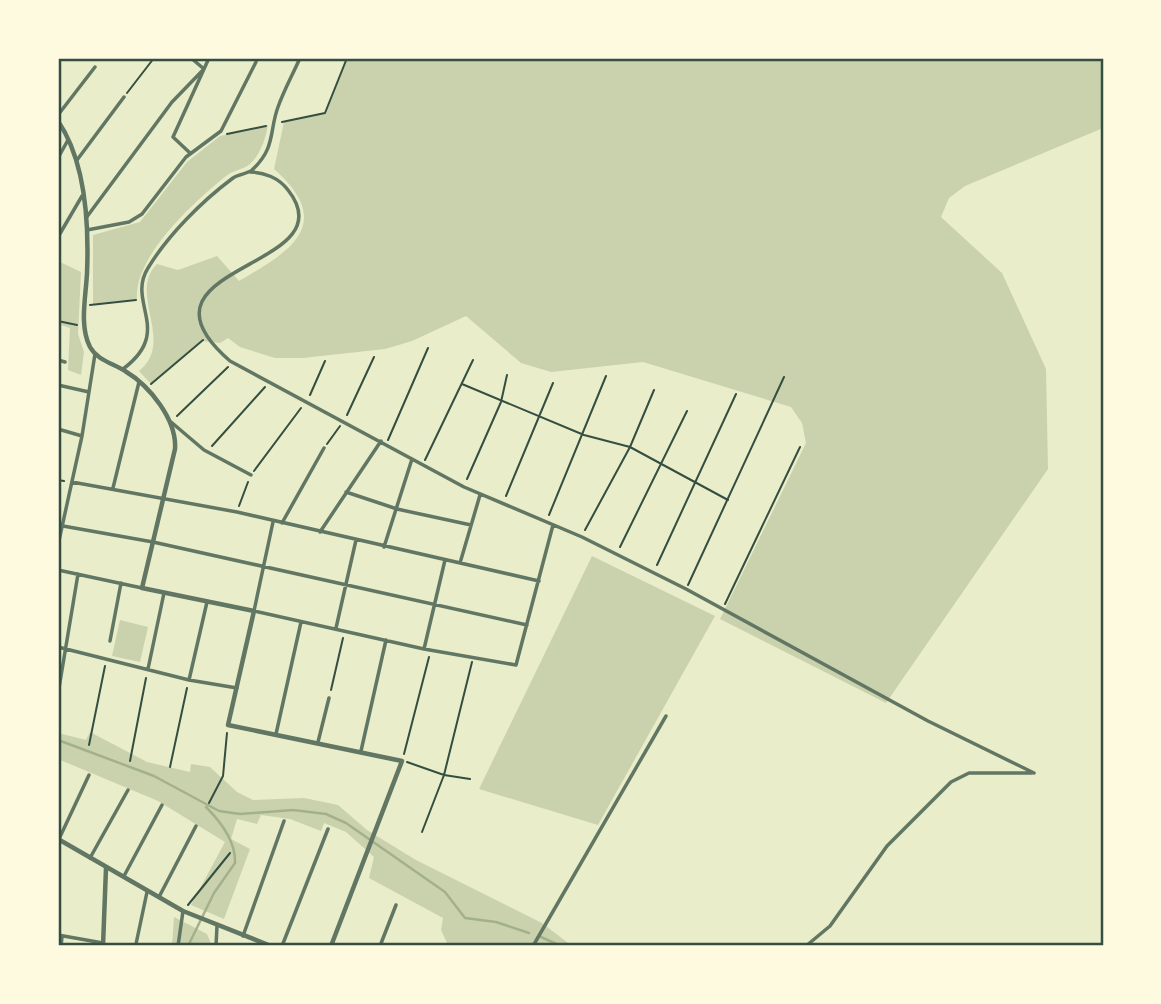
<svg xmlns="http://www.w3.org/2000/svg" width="1161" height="1004" font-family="'Archivo Narrow',sans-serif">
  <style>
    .green { fill: #cad2ad }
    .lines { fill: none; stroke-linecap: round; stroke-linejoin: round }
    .stream { stroke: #a3b18a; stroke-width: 2.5 }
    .path { stroke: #344e41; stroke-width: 2 }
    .minor { stroke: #617663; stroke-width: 3.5 }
    .tertiary { stroke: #617663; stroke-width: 4.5 }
    .neatline { fill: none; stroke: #344e41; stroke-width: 2.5 }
  </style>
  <rect width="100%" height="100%" fill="#e9edc9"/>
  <!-- green -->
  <path class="green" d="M 347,58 L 1103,58 L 1103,128 L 965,186 L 949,198 L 941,217 L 1002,273 L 1046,369 L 1048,469 L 886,703 L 720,619 L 806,443 L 802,423 L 791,407 L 643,362 L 551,372 L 521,363 L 466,316 L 412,341 L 385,349 L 303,358 L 275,358 L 240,347 L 228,338 L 220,343 L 202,341 L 151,384 L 139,371 C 176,341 127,294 157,264 L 178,270 L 217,256 L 239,281 C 291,251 336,224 274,169 L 284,122 L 325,113 Z
    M 268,125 C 266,138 260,155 250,164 C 243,170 233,170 226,176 C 194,202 134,256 137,299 L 93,304 L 93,235 L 140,222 L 187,162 L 220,136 Z
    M 58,261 L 81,272 L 78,334 L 84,352 L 81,375 L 68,370 L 70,328 L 58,324 Z
    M 592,556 L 715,616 L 598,825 L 479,789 Z
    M 120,620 L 148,627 L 140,662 L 112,656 Z
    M 90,732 L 147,762 L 190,772 L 191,764 L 210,767 L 237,792 L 253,800 L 304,798 L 338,805 L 367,830 L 416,860 L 542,923 L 572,946 L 448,945 L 441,930 L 443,918 L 369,878 L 374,857 L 346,832 L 324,823 L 321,831 L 290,819 L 261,815 L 257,824 L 237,819 L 231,839 L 250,849 L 224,919 L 191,905 L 225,842 L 158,801 L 58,759 L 58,733 L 86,740 Z
    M 174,917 L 207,934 L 212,946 L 172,946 Z"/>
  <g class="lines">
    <!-- stream -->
    <path class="stream" d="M 58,740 L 154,776 L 219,811 L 240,814 L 293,810 L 326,814 L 346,823 L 445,892 L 465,918 L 496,922 L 529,933
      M 541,937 L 561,946
      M 188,946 L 214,893 L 235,863 C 236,842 220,821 206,807"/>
    <!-- path -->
    <path class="path" d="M 127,93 L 154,58
      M 282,122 L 325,113 L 347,58
      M 227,134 L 266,126
      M 90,305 L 136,300
      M 58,321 L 77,325
      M 151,384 L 203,340
      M 462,384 L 584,435 L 630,447 L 728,500
      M 310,395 L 325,361
      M 347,415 L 374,357
      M 177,416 L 228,367
      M 388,440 L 428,348
      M 327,444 L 340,426
      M 212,446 L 265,387
      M 425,460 L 473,360
      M 254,471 L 301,408
      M 467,479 L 501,402 L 507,375
      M 58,480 L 64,481
      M 506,496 L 553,383
      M 239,506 L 248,482
      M 549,515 L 606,376
      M 585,530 L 630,447 L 654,390
      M 620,547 L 687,411
      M 657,565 L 736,394
      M 688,585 L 784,377
      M 725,604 L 800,447
      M 331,690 L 343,638
      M 89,745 L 105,666
      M 404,754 L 429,657
      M 130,761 L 146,678
      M 407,762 L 444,775 L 470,779
      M 170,767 L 187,688
      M 209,803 L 223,776 L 227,733
      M 422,832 L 444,775 L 472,662
      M 188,905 L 230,853"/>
    <!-- minor -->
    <path class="minor" d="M 58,115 L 95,67
      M 190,153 L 173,137 L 209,58
      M 58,158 L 68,140
      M 77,160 L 124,97
      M 250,172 C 264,172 279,178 288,190 C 351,270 118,264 230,361 L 464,487 L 582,537 L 686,589 L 928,721 L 1034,773
      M 86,218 L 172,102 L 204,69 L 191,58
      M 87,230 L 129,222 L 142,214 L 186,157 L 221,131 L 256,62
      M 58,237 L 82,196
      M 58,360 L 65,362
      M 123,369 C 174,331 126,303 148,268 C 168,235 202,201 233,178 C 239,174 247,174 252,170 C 276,148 269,131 278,107 C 284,90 293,74 300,58
      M 58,385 L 89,392
      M 171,422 L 204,450 L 251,475
      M 58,429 L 82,436
      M 72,482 L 237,512 L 539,581
      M 113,488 L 139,382
      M 346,492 L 397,509 L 471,525
      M 273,522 L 254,611 L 424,649 L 516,665 L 553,525
      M 282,523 L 324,448
      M 63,526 L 153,542 L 527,625
      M 320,532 L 381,441
      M 58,545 L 82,436 L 95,354
      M 384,547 L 412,459
      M 460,563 L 480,495
      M 58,570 L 142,588
      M 336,628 L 356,540
      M 110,641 L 121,583
      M 58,647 L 189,680 L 237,688
      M 424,649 L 445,560
      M 148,669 L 164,593
      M 189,680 L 207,602
      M 58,694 L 78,574
      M 276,734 L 301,622
      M 318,742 L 329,698
      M 361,751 L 386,640
      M 59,839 L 89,775
      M 90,858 L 128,790
      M 124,876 L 162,805
      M 159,897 L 196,826
      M 58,935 L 103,943
      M 243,936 L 284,821
      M 136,944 L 147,892
      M 61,946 L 62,937
      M 178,946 L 183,911
      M 216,946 L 217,926
      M 282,946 L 328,829
      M 380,946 L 396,905
      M 533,946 L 666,716
      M 806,946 L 830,926 L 887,846 L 951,782 L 969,773 L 1032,773"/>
    <!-- tertiary -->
    <path class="tertiary" d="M 58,121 C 86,162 89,225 87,273 C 86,296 79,326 90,347 C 98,361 113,363 125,371 C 150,386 177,420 175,449 L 142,588 L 254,611 L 228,725 L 402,761 L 331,946
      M 58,839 L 183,911 L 271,946
      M 103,946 L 106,868"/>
  </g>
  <!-- border -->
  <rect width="1161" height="1004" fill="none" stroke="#fefae0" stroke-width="119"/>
  <rect x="60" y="60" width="1042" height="884" class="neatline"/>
</svg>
